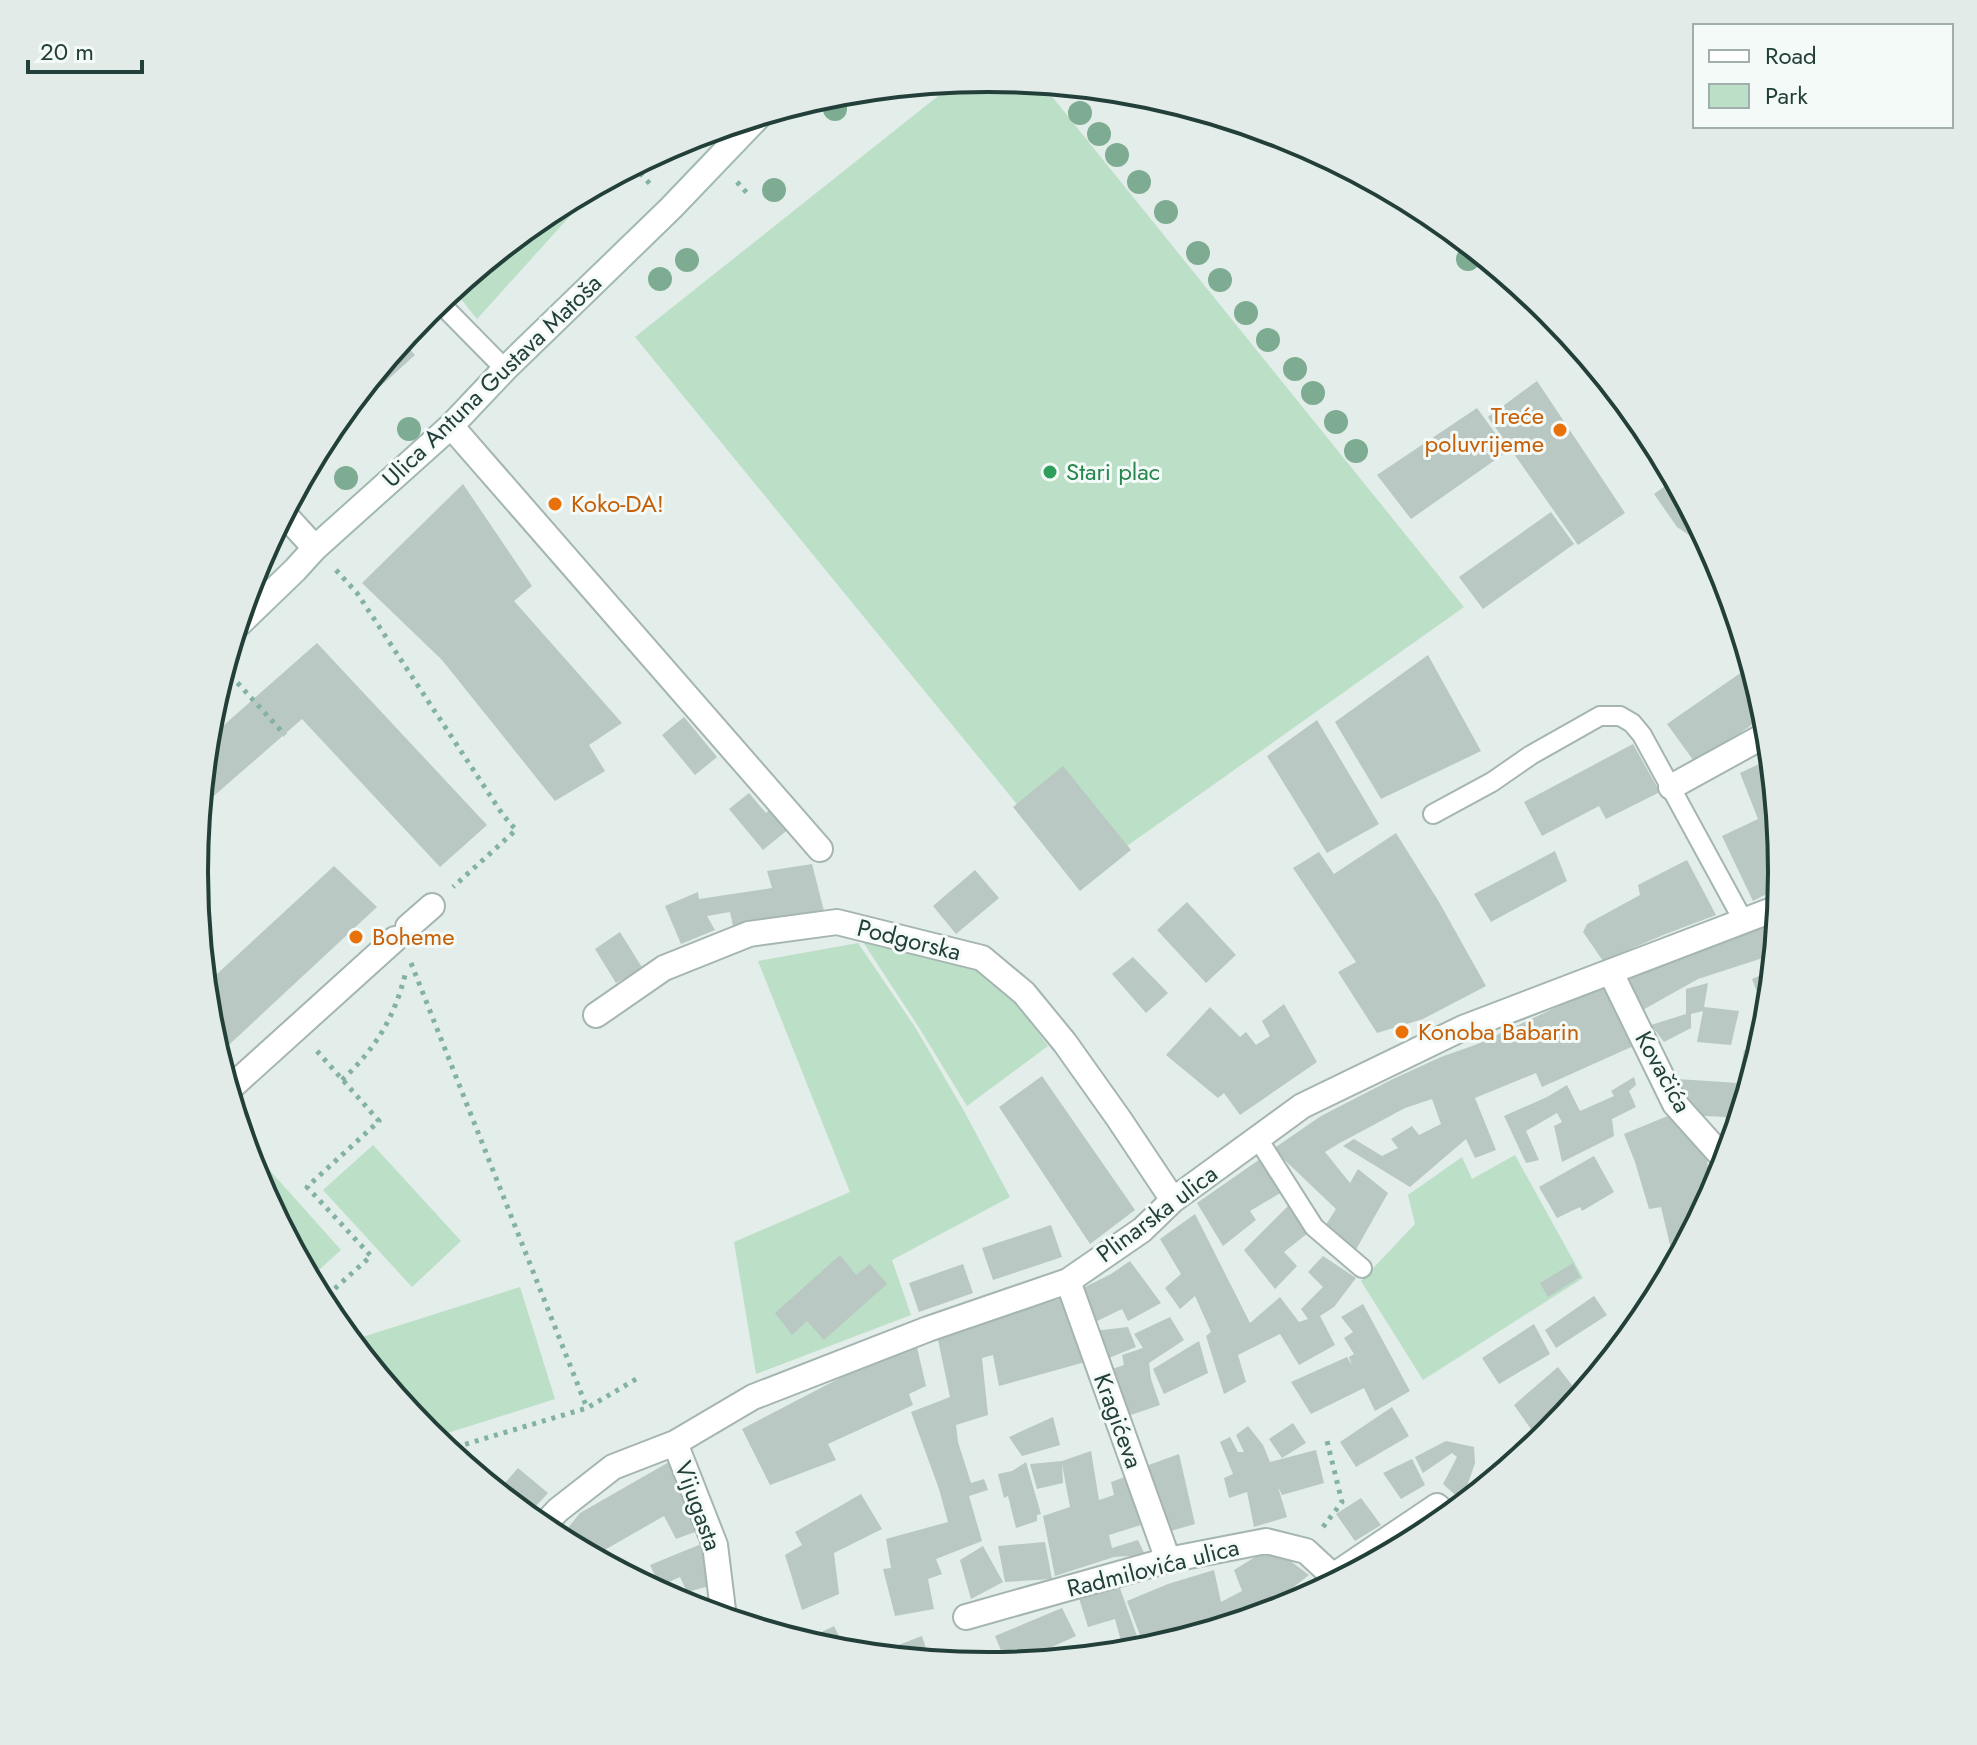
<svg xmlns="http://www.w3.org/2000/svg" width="1977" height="1745" font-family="Jost,sans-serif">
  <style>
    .green { fill: #bcdfc7 }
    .building { fill: #b9c8c2 }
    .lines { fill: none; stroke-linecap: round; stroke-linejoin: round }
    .lane-casing { stroke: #a5b5b1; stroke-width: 22 }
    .street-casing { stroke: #a5b5b1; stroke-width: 28 }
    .secondary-casing { stroke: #a1b9b2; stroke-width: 28 }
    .path { stroke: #83b2a4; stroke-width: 5; stroke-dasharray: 4 6; stroke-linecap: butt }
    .lane { stroke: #fff; stroke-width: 18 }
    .street { stroke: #fff; stroke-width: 24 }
    .secondary { stroke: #fff; stroke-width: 24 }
    .tree { fill: #7eac92 }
    .food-dot { fill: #e8710a; stroke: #f4faf7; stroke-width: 3 }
    .leisure-dot { fill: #2e9e5b; stroke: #f4faf7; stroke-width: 3 }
    .labels { text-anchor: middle; stroke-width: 6; stroke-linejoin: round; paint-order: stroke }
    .street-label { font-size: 24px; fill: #223f39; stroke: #f4faf7 }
    .food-label { font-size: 24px; fill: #c56008; stroke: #f4faf7; text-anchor: start }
    .leisure-label { font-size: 24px; fill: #27864d; stroke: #f4faf7; text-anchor: start }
    .rim { fill: none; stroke: #223f39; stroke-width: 4 }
  </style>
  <rect width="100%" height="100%" fill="#e3ede9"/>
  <!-- green -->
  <path class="green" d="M 989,78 L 1041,83 L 1464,607 L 1079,880 L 635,337 L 957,81 Z
    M 598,185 L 477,319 L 453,289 L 547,212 Z
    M 863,942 L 995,975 L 1048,1046 L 967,1106 L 918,1026 Z
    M 858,943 L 915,1027 L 964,1111 L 1010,1197 L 892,1260 L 911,1315 L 756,1374 L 734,1242 L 850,1192 L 758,961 Z
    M 373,1145 L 461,1241 L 412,1287 L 323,1190 Z
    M 248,1146 L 341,1250 L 309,1279 L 254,1176 L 246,1148 Z
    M 1515,1155 L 1583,1278 L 1423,1380 L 1361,1281 L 1415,1224 L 1408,1195 L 1462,1157 L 1472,1179 Z
    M 520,1287 L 555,1399 L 432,1438 L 350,1341 Z"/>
  <!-- building -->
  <path class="building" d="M 402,341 L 415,355 L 329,433 L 328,431 Z
    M 1537,381 L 1625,513 L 1578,545 L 1488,417 Z
    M 1477,408 L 1508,451 L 1411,519 L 1377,475 Z
    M 1675,479 L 1699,525 L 1689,535 L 1677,527 L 1654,494 Z
    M 463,484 L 532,586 L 514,601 L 622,723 L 589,745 L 605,771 L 555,801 L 442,660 L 362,583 Z
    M 1551,512 L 1574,544 L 1483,609 L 1459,577 Z
    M 317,643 L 487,825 L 440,867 L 302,719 L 200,808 L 207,740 Z
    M 1428,655 L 1481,751 L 1381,799 L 1335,722 Z
    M 1752,665 L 1767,714 L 1696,764 L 1667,724 Z
    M 684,717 L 717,757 L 695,775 L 662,735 Z
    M 1317,720 L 1379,824 L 1327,853 L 1267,756 Z
    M 1633,744 L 1660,792 L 1606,819 L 1599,806 L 1542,836 L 1524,802 Z
    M 1772,758 L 1780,843 L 1772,847 L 1783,868 L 1782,886 L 1753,901 L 1722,836 L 1758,819 L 1740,773 Z
    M 1063,766 L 1131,850 L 1080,891 L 1013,807 Z
    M 749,793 L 766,813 L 778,802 L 796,823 L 763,850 L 729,809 Z
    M 1396,833 L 1439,902 L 1486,986 L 1423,1019 L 1377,1033 L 1338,972 L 1356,962 L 1293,868 L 1319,852 L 1334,874 Z
    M 1555,851 L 1567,881 L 1491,922 L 1474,894 Z
    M 1687,860 L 1716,915 L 1663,935 L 1603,961 L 1583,932 L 1587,924 L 1640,895 L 1638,885 Z
    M 812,864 L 824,911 L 735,935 L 730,912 L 707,916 L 715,930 L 681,944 L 665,906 L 698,892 L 699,899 L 772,888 L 767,871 Z
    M 334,866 L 377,907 L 218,1055 L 209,1027 L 205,985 Z
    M 975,870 L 999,898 L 956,934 L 933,906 Z
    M 1187,902 L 1236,955 L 1206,983 L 1157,930 Z
    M 1771,919 L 1777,936 L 1775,954 L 1698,979 L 1641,1011 L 1622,979 Z
    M 620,932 L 643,969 L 616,983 L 595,949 Z
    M 1133,957 L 1168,993 L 1146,1013 L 1112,974 Z
    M 1773,970 L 1768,1020 L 1752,979 Z
    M 1609,983 L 1638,1044 L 1542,1087 L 1536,1073 L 1475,1098 L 1496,1150 L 1475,1158 L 1466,1139 L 1410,1187 L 1343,1146 L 1354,1139 L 1382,1156 L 1398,1148 L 1391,1139 L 1412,1126 L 1419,1135 L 1441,1124 L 1432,1099 L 1405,1108 L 1338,1144 L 1325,1152 L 1350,1183 L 1358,1169 L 1388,1193 L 1354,1253 L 1324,1228 L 1336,1209 L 1273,1149 L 1321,1116 L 1393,1079 L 1441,1057 L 1475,1045 Z
    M 1708,983 L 1704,1007 L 1739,1011 L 1731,1045 L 1697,1042 L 1703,1011 L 1691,1014 L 1691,1028 L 1664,1042 L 1651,1025 L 1686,1014 L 1686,989 Z
    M 1284,1004 L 1317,1062 L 1240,1115 L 1224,1093 L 1218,1098 L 1166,1055 L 1210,1007 L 1240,1037 L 1246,1032 L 1256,1045 L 1270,1036 L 1262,1021 Z
    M 1744,1050 L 1760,1054 L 1729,1156 L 1717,1144 L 1730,1121 L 1725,1117 L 1687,1115 L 1677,1079 L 1738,1083 Z
    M 1042,1076 L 1135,1210 L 1090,1244 L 999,1107 Z
    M 1634,1077 L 1636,1085 L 1629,1091 L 1636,1107 L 1612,1119 L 1614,1136 L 1562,1162 L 1554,1126 L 1562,1122 L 1557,1113 L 1526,1131 L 1539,1160 L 1526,1163 L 1504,1116 L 1547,1097 L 1567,1085 L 1580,1111 L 1614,1096 L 1611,1091 Z
    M 1670,1115 L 1706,1155 L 1713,1195 L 1675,1266 L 1661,1207 L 1649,1209 L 1635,1162 L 1624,1134 Z
    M 1594,1156 L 1614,1192 L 1582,1211 L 1580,1207 L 1557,1218 L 1539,1187 Z
    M 1263,1157 L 1282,1192 L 1250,1211 L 1256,1220 L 1223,1246 L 1197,1203 Z
    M 1290,1204 L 1308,1233 L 1284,1252 L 1297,1266 L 1275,1289 L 1244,1250 Z
    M 1195,1214 L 1250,1323 L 1280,1297 L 1299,1322 L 1308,1319 L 1301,1309 L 1323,1287 L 1308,1272 L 1323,1256 L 1356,1278 L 1334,1307 L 1320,1316 L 1335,1345 L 1299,1365 L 1280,1334 L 1238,1355 L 1246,1382 L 1224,1394 L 1206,1336 L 1211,1332 L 1195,1296 L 1180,1309 L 1165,1288 L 1181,1274 L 1160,1239 Z
    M 1051,1225 L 1062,1257 L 993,1280 L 982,1248 Z
    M 840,1255 L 856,1275 L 870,1264 L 887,1284 L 824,1340 L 807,1321 L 792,1335 L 775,1313 Z
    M 1130,1261 L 1161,1303 L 1128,1321 L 1122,1309 L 1093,1323 L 1083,1288 L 1111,1274 Z
    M 1573,1263 L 1580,1277 L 1548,1297 L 1540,1283 Z
    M 963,1264 L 973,1293 L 919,1312 L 909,1283 Z
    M 1664,1287 L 1649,1314 L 1644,1320 L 1640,1298 Z
    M 1070,1296 L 1089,1361 L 999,1386 L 993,1355 L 982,1358 L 988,1415 L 956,1425 L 958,1442 L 971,1483 L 984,1479 L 988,1490 L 969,1496 L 982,1541 L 936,1559 L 942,1574 L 928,1579 L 934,1609 L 895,1616 L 883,1569 L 891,1568 L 886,1539 L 948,1522 L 939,1489 L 911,1412 L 950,1397 L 937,1335 Z
    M 1594,1296 L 1607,1315 L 1556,1348 L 1545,1330 Z
    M 1363,1304 L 1410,1391 L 1375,1411 L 1364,1388 L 1311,1414 L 1291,1382 L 1347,1357 L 1352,1365 L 1349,1357 L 1354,1354 L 1344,1338 L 1353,1332 L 1341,1317 Z
    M 1170,1317 L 1184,1340 L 1149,1363 L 1151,1379 L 1160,1405 L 1125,1417 L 1109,1370 L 1124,1365 L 1122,1355 L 1143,1348 L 1134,1334 Z
    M 1630,1319 L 1637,1329 L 1608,1365 L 1599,1354 Z
    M 1534,1324 L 1550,1354 L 1499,1384 L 1482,1358 Z
    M 1128,1327 L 1136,1347 L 1104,1360 L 1094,1331 Z
    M 1199,1341 L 1208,1373 L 1164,1394 L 1153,1369 Z
    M 916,1343 L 926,1386 L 909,1394 L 913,1405 L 828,1444 L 836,1460 L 770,1485 L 742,1429 L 863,1366 Z
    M 1558,1367 L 1578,1393 L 1533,1432 L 1514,1405 Z
    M 1392,1407 L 1409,1436 L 1356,1467 L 1340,1442 Z
    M 1053,1417 L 1060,1445 L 1022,1456 L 1009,1437 Z
    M 1293,1423 L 1306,1443 L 1282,1458 L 1269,1439 Z
    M 1248,1426 L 1263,1445 L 1270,1462 L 1316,1450 L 1324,1483 L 1282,1495 L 1278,1487 L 1287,1517 L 1254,1527 L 1247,1492 L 1229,1498 L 1224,1478 L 1233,1474 L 1220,1442 L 1230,1437 L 1238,1452 L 1244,1452 L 1236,1435 Z
    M 1446,1441 L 1474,1447 L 1475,1463 L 1462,1501 L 1443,1484 L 1457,1457 L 1452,1453 L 1423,1473 L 1415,1457 Z
    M 1091,1451 L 1099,1500 L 1114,1495 L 1111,1482 L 1125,1477 L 1141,1525 L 1109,1535 L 1112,1548 L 1138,1540 L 1145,1555 L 1114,1557 L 1055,1576 L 1043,1516 L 1070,1507 L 1062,1464 L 1063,1483 L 1037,1489 L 1030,1464 L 1062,1461 Z
    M 1179,1454 L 1195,1524 L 1164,1533 L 1146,1466 Z
    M 1412,1459 L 1425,1485 L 1401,1499 L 1383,1473 Z
    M 669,1462 L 703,1529 L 676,1539 L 664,1516 L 601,1552 L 594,1558 L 559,1539 L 580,1513 Z
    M 1026,1462 L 1041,1514 L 1037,1515 L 1037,1521 L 1016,1528 L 1008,1496 L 1004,1498 L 998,1474 L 1012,1471 Z
    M 518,1468 L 548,1493 L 527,1516 L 497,1492 Z
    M 861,1494 L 882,1529 L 834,1553 L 839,1594 L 802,1610 L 785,1555 L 802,1545 L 795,1532 Z
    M 1361,1498 L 1381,1525 L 1355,1541 L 1336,1514 Z
    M 1425,1528 L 1429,1533 L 1393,1553 L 1392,1551 Z
    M 706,1542 L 717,1584 L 687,1592 L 680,1577 L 660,1586 L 650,1565 Z
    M 1045,1542 L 1052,1579 L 1005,1582 L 998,1546 Z
    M 983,1546 L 1003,1582 L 971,1599 L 960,1560 Z
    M 1268,1549 L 1285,1557 L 1309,1575 L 1253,1619 L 1146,1651 L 1127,1601 L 1168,1584 L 1214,1570 L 1221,1602 L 1242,1591 L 1234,1570 Z
    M 1117,1580 L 1138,1639 L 1122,1645 L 1115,1619 L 1088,1627 L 1078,1595 Z
    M 1062,1608 L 1076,1636 L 1013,1665 L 1007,1665 L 995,1636 Z
    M 834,1626 L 847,1653 L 833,1652 L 801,1642 Z
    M 922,1636 L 930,1661 L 891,1657 L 888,1649 Z
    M 1083,1650 L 1087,1657 L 1062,1660 L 1062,1659 Z"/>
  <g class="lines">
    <!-- lane casing -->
    <g class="lane-casing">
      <path id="lane" d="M 438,301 L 505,369
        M 1433,814 L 1492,782 L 1531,755 L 1600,716 L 1620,716 L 1632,723 L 1642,735 L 1743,920
        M 1258,1139 L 1314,1227 L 1362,1268"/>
    </g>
    <!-- street casing -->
    <g class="street-casing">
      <path id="street" d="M 451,426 L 820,849
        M 284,514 L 315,548
        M 1671,787 L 1769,733
        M 408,927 L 432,906
        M 1611,973 L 1675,1104 L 1727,1162
        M 596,1015 L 664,968 L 749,934 L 837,922 L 982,958 L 1024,993 L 1065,1043 L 1119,1119 L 1173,1200
        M 228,1090 L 395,939
        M 1718,1185 L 1717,1182 L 1723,1176
        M 1068,1281 L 1168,1560
        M 675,1443 L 715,1545 L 724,1618
        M 541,1528 L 558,1510 L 613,1467 L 675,1443 L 753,1397 L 928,1329 L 1068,1281 L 1142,1230 L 1173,1200 L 1302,1106 L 1463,1028 L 1780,907
        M 966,1617 L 1168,1560 L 1266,1541 L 1306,1551 L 1333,1576 L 1437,1506 L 1449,1517"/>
    </g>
    <!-- secondary casing -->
    <g class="secondary-casing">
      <path id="secondary" d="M 237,626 L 295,570 L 315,548 L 451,426 L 505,369 L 671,208 L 760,115"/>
    </g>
    <!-- path -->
    <path class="path" d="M 633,166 L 652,186
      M 737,182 L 747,193
      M 336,570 L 357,593 L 503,815 L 516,830 L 453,887
      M 224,668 L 285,735
      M 411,963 L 587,1408
      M 317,1051 L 379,1121 L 307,1187 L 371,1256 L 321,1301
      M 342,1080 C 376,1048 395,1017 406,971
      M 446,1450 L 587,1408 L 638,1378
      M 1323,1527 L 1342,1502 L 1327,1441"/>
    <!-- lane -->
    <use href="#lane" class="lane"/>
    <!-- street -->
    <use href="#street" class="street"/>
    <!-- secondary -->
    <use href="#secondary" class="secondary"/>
  </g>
  <!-- trees -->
  <g class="tree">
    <circle cx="835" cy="109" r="12"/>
    <circle cx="1080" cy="113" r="12"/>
    <circle cx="1099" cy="134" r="12"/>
    <circle cx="1117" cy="155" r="12"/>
    <circle cx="1139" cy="182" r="12"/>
    <circle cx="774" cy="190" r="12"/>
    <circle cx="1166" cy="212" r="12"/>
    <circle cx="1198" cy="253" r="12"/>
    <circle cx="1468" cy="259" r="12"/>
    <circle cx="687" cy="260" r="12"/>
    <circle cx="660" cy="279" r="12"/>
    <circle cx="1220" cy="280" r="12"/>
    <circle cx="1246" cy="313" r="12"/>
    <circle cx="1268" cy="340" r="12"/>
    <circle cx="1295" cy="369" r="12"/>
    <circle cx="1313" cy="393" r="12"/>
    <circle cx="1336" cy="422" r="12"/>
    <circle cx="409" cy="429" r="12"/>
    <circle cx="1356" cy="451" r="12"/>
    <circle cx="346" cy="478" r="12"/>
  </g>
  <!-- markers -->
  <g class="food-dot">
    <circle cx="1560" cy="430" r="8"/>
    <circle cx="555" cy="504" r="8"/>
    <circle cx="356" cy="937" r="8"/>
    <circle cx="1402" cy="1032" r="8"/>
  </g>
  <circle class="leisure-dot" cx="1050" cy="472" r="8"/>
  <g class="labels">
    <!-- street labels -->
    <g class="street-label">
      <text transform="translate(492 381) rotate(-44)" y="8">Ulica Antuna Gustava Matoša</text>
      <text transform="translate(909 940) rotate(14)" y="8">Podgorska</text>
      <text transform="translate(1663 1072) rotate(61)" y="8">Kovačića</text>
      <text transform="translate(1157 1214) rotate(-37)" y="8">Plinarska ulica</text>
      <text transform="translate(1118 1421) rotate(70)" y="8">Kragićeva</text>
      <text transform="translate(698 1506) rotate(70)" y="8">Vijugasta</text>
      <text transform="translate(1153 1568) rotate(-14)" y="8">Radmilovića ulica</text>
    </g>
    <!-- food labels -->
    <g class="food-label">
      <text x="1544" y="424" text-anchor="end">Treće<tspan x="1544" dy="28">poluvrijeme</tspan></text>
      <text x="571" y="512">Koko-DA!</text>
      <text x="372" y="945">Boheme</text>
      <text x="1418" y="1040">Konoba Babarin</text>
    </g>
    <!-- leisure labels -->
    <g class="leisure-label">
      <text x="1066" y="480">Stari plac</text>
    </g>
  </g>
  <!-- crop -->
  <path d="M0 0H1977V1745H0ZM208 872a780 780 0 1 1 1560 0a780 780 0 1 1-1560 0Z" fill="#e3ebe8" fill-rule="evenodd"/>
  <path class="rim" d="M208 872a780 780 0 1 1 1560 0a780 780 0 1 1-1560 0Z"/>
  <!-- legend -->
  <rect x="1693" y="24" width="260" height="104" fill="#f4faf7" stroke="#a0afab" stroke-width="2"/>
  <rect x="1709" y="50" width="40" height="12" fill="#ffffff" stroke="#a0afab" stroke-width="2"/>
  <text x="1765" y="64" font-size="24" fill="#223f39">Road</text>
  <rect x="1709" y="84" width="40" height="24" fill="#bcdfc7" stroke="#a0afab" stroke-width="2"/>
  <text x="1765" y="104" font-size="24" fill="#223f39">Park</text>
  <!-- scale -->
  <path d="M28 60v12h114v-12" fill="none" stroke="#223f39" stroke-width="4"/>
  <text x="40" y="60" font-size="24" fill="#223f39" stroke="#f4faf7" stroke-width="6" paint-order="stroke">20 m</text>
</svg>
